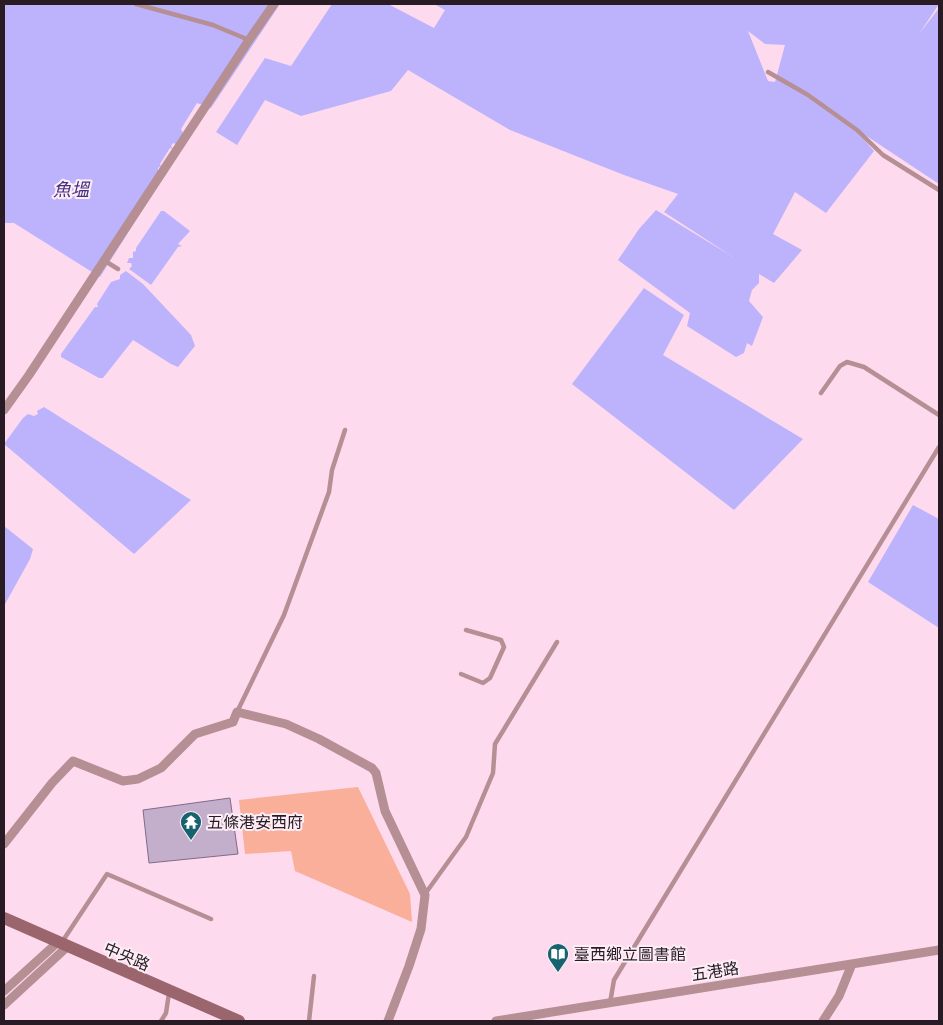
<svg xmlns="http://www.w3.org/2000/svg" width="943" height="1025" font-family="'Crimson Pro','Noto Sans TC',serif">
  <style>
    .green { fill: #f9af9a }
    .water { fill: #bdb3fc; fill-rule: evenodd }
    .building { fill: #c3aecc; stroke: #806c87 }
    .lines { fill: none; stroke-linecap: round; stroke-linejoin: round }
    .lane { stroke: #b58f94; stroke-width: 4.5 }
    .street { stroke: #b58f94; stroke-width: 9 }
    .secondary { stroke: #9b656d; stroke-width: 12 }
    .labels { text-anchor: middle; stroke-width: 4; stroke-linejoin: round; paint-order: stroke }
    .poi-label { font-size: 16px; fill: #281b23; stroke: #fdeef6; text-anchor: start }
    .street-label { font-size: 16px; fill: #281b23; stroke: #fdeef6 }
    .water-label { font-size: 18px; font-style: italic; fill: #452f83; stroke: #fdeef6 }
  </style>
  <rect width="100%" height="100%" fill="#fedaee"/>
  <!-- green -->
  <path class="green" d="M 358,787 L 410,894 L 412,922 L 295,871 L 291,851 L 245,854 L 239,800 Z"/>
  <!-- water -->
  <path class="water" d="M 4,4 L 280,4 L 211,108 L 197,103 L 181,129 L 183,133 L 176,144 L 173,143 L 171,146 L 173,149 L 170,148 L 160,164 L 161,166 L 158,168 L 158,170 L 165,174 L 100,277 L 14,223 L 4,223 Z
    M 332,4 L 388,4 L 434,28 L 445,10 L 434,4 L 939,4 L 919,34 L 939,8 L 939,184 L 853,127 L 874,151 L 826,213 L 795,192 L 773,234 L 802,250 L 774,283 L 759,274 L 759,283 L 752,290 L 749,301 L 763,317 L 752,346 L 747,343 L 744,353 L 736,357 L 687,326 L 690,313 L 618,260 L 639,229 L 656,210 L 733,257 L 664,212 L 678,194 L 624,175 L 510,130 L 408,70 L 391,91 L 301,116 L 265,100 L 237,145 L 216,132 L 265,58 L 291,66 ZM 748,31 L 765,44 L 785,45 L 775,82 L 768,81 Z
    M 161,211 L 164,211 L 190,231 L 178,244 L 182,246 L 178,247 L 151,285 L 129,269 L 132,266 L 131,263 L 127,263 L 129,258 L 133,258 L 133,252 L 136,251 L 136,248 Z
    M 126,271 L 143,284 L 191,335 L 195,346 L 178,367 L 171,364 L 133,340 L 103,378 L 99,378 L 61,357 L 61,354 L 95,307 L 98,307 L 97,304 L 111,282 L 120,279 L 120,275 Z
    M 644,288 L 684,315 L 663,355 L 803,439 L 734,510 L 572,384 Z
    M 44,407 L 191,500 L 134,554 L 4,444 L 23,418 L 28,414 L 34,416 L 38,414 L 37,411 Z
    M 913,505 L 939,519 L 939,628 L 868,582 Z
    M 4,526 L 33,549 L 30,559 L 4,606 Z"/>
  <!-- building -->
  <path class="building" d="M 230,798 L 238,854 L 149,863 L 143,810 Z"/>
  <g class="lines">
    <!-- lane -->
    <path class="lane" d="M 136,4 L 213,25 L 249,40
      M 768,72 L 808,95 L 857,130 L 883,155 L 939,190
      M 105,261 L 118,269
      M 821,393 L 840,366 L 847,362 L 864,367 L 939,415
      M 461,674 L 483,683 L 490,678 L 504,647 L 501,640 L 466,630
      M 237,712 L 284,615 L 329,492 L 332,470 L 345,430
      M 425,894 L 466,837 L 493,773 L 495,744 L 557,642
      M 62,942 L 107,874 L 211,919
      M 610,1003 L 614,980 L 939,447
      M 161,1021 L 166,1013 L 169,993
      M 309,1021 L 314,976"/>
    <!-- street -->
    <path class="street" d="M 4,410 L 29,375 L 249,40 L 274,4
      M 4,844 L 52,783 L 73,761 L 123,781 L 138,779 L 161,768 L 195,734 L 233,722 L 237,712 L 286,724 L 319,739 L 372,768 L 376,773 L 385,811 L 425,895 L 421,929 L 409,966 L 388,1021
      M 4,991 L 58,942
      M 4,1005 L 67,947
      M 496,1021 L 939,950
      M 823,1021 L 839,996 L 852,964"/>
    <!-- secondary -->
    <path class="secondary" d="M 4,918 L 239,1021"/>
  </g>
  <!-- icons -->
  <defs>
    <g id="temple-pin" transform="scale(1.125)"><path d="M0 17L-7.5 6A9.5 9.5 0 1 1 7.5 6Z" fill="#17626f" stroke="#fdeef6"/><path d="M0-6L5-2H3V0L6.5 2.5H4V6H1.5V3h-3V6H-4V2.5H-6.5L-3 0V-2H-5Z" fill="#fff"/></g>
    <g id="library-pin" transform="scale(1.125)"><path d="M0 17L-7.5 6A9.5 9.5 0 1 1 7.5 6Z" fill="#17626f" stroke="#fdeef6"/><path d="M-6-4Q-3-5.5-.7-3.5V5Q-3 3-6 4ZM6-4Q3-5.5 .7-3.5V5Q3 3 6 4Z" fill="#fff"/></g>
  </defs>
  <g fill-rule="evenodd">
    <use href="#temple-pin" x="191" y="822"/>
    <use href="#library-pin" x="558" y="954"/>
  </g>
  <g class="labels">
    <!-- poi labels -->
    <g class="poi-label">
      <text x="207" y="828">五條港安西府</text>
      <text x="574" y="960">臺西鄉立圖書館</text>
    </g>
    <!-- street labels -->
    <g class="street-label">
      <text transform="translate(127 956) rotate(23)" y="6">中央路</text>
      <text transform="translate(715 971) rotate(-9)" y="6">五港路</text>
    </g>
    <!-- water labels -->
    <g class="water-label">
      <text x="71" y="196">魚塭</text>
    </g>
  </g>
  <!-- border -->
  <rect width="943" height="1025" fill="none" stroke="#281b23" stroke-width="10"/>
</svg>
